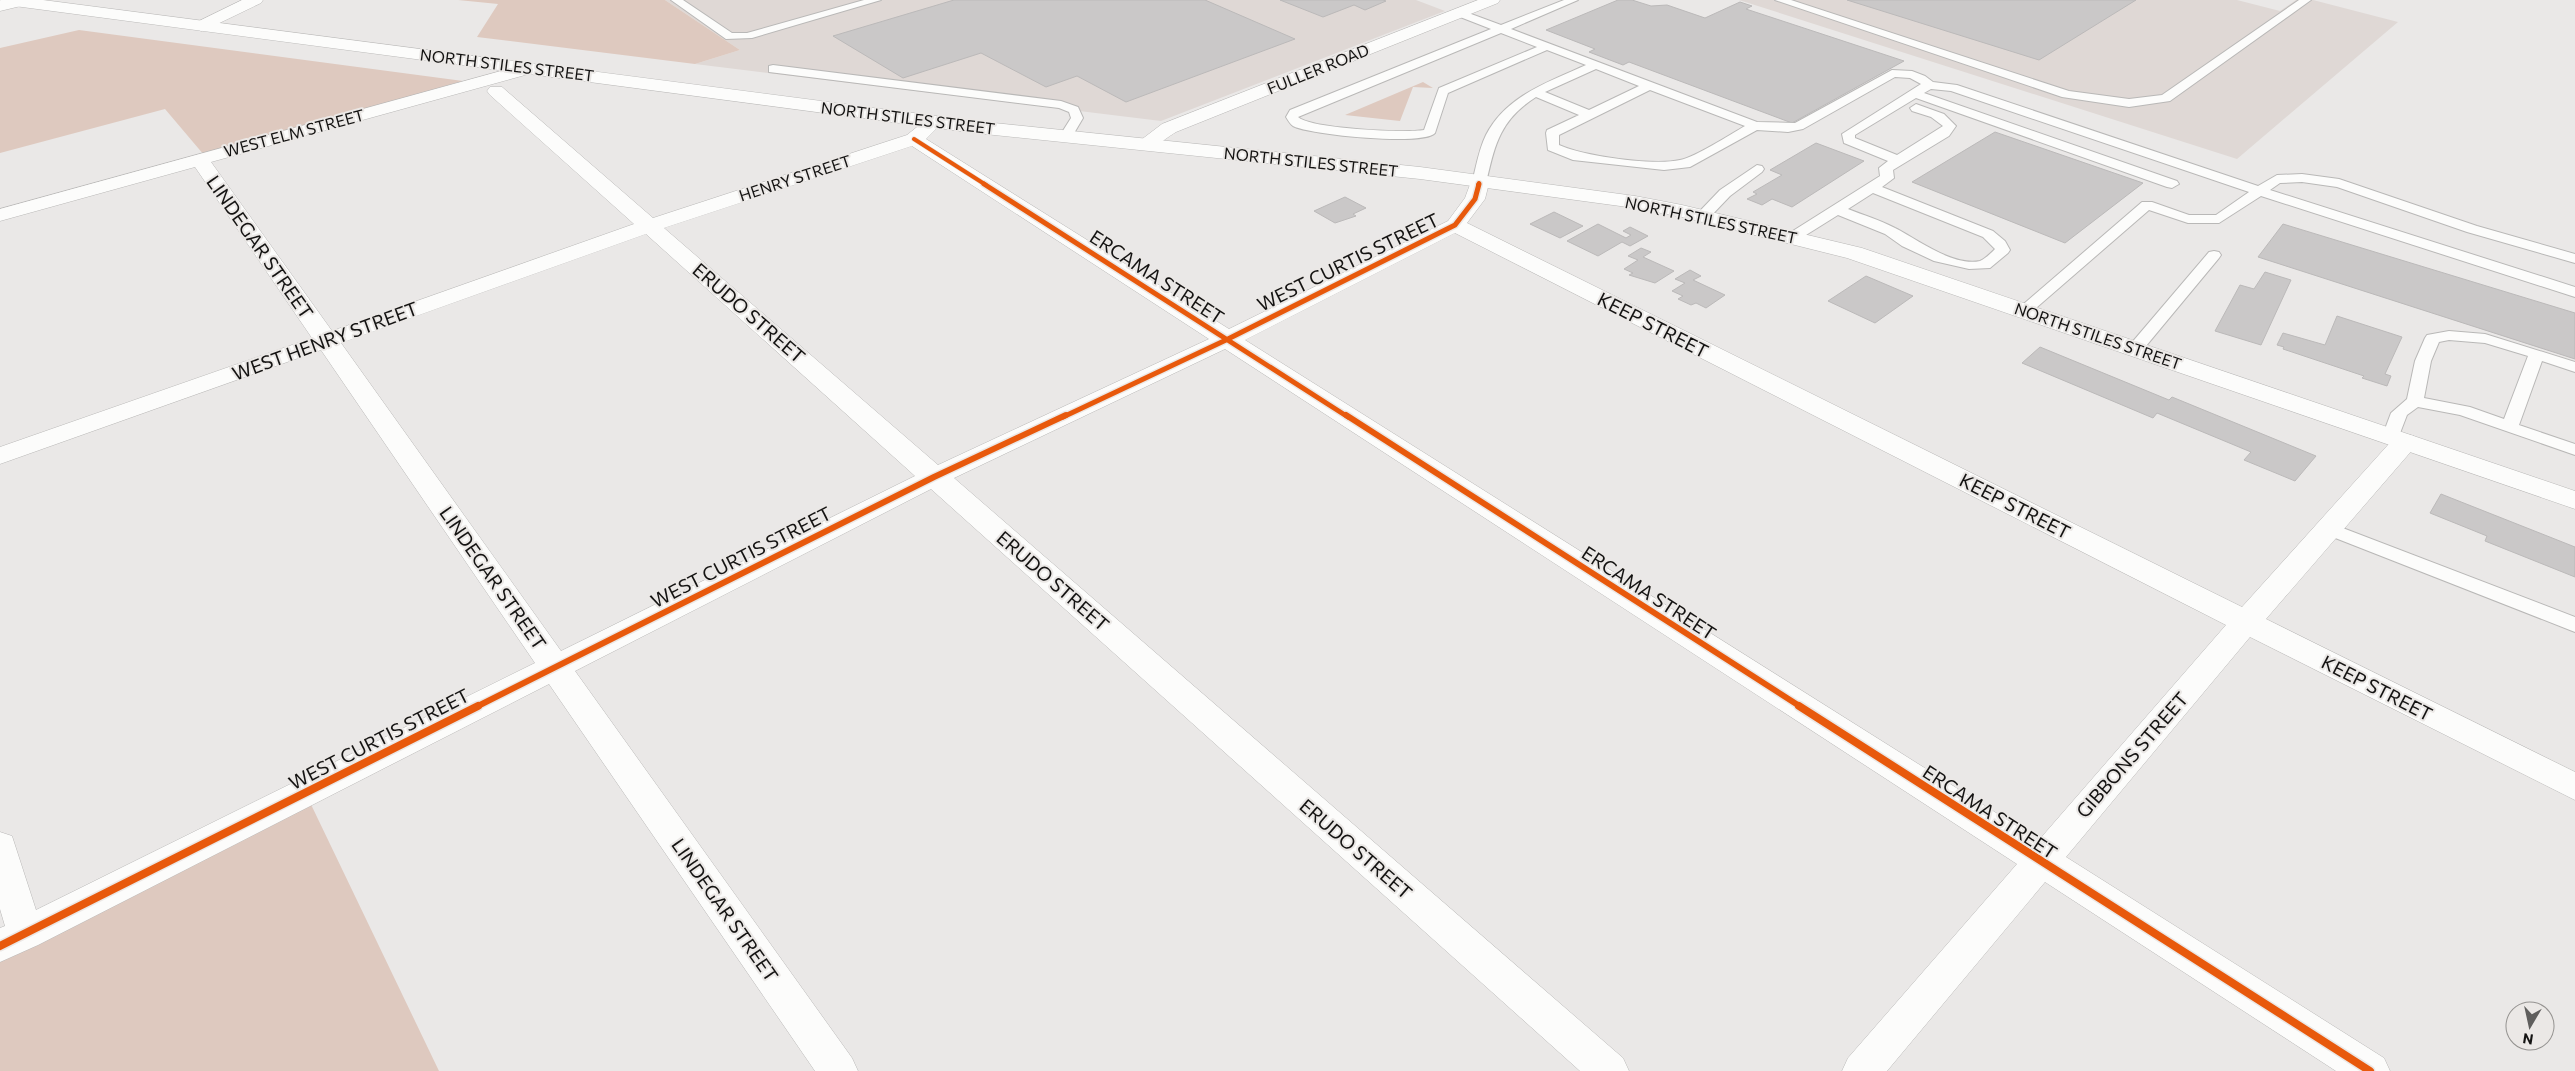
<svg xmlns="http://www.w3.org/2000/svg" width="2575" height="1071" font-family="Commissioner,sans-serif">
  <style>
    .built { fill: #dfd8d5 }
    .green { fill: #dec9bf }
    .building { fill: #cac8c8; stroke: #bbb9b9 }
    .lines { fill: none; stroke-linecap: round; stroke-linejoin: round }
    .lane-casing { stroke: #b9b8b7; stroke-width: 2 }
    .street-casing { stroke: #b9b8b7; stroke-width: 1 }
    .secondary-casing { stroke: #b9b8b7; stroke-width: 1 }
    .lane { fill: #fcfcfb; fill-rule: evenodd }
    .street { fill: #fcfcfb; fill-rule: evenodd }
    .secondary { fill: #fcfcfb; fill-rule: evenodd }
    .cycleway-far3-casing { stroke: #ebe8e6; stroke-width: 5.5 }
    .cycleway-far2-casing { stroke: #ebe8e6; stroke-width: 8 }
    .cycleway-far1-casing { stroke: #ebe8e6; stroke-width: 9 }
    .cycleway-casing { stroke: #ebe8e6; stroke-width: 11 }
    .cycleway-far3 { stroke: #e8590c; stroke-width: 4 }
    .cycleway-far2 { stroke: #e8590c; stroke-width: 5 }
    .cycleway-far1 { stroke: #e8590c; stroke-width: 6 }
    .cycleway { stroke: #e8590c; stroke-width: 8 }
    .labels { text-anchor: middle; stroke-width: 4; stroke-linejoin: round; paint-order: stroke }
    .far-street-label { font-size: 16px; fill: #141312; stroke: #ebe8e6 }
    .street-label { font-size: 19px; fill: #141312; stroke: #ebe8e6 }
  </style>
  <rect width="100%" height="100%" fill="#eae8e7"/>
  <!-- built -->
  <path class="built" d="M 665,0 L 1416,0 L 1445,11 L 1161,121 L 695,64 L 740,50 Z
    M 1739,0 L 2237,0 L 2280,11 L 2296,0 L 2313,0 L 2398,22 L 2237,159 Z"/>
  <!-- green -->
  <path class="green" d="M 458,0 L 665,0 L 740,50 L 695,64 L 477,37 L 498,4 Z
    M 79,30 L 463,81 L 204,155 L 165,109 L 0,153 L 0,48 Z
    M 1423,82 L 1433,88 L 1413,87 L 1400,121 L 1345,115 Z
    M 305,792 L 439,1071 L 0,1071 L 0,942 Z"/>
  <!-- building -->
  <path class="building" d="M 954,0 L 1205,0 L 1295,39 L 1126,102 L 1077,76 L 1046,87 L 981,53 L 903,78 L 833,36 Z
    M 1280,0 L 1383,0 L 1386,1 L 1365,10 L 1354,5 L 1323,17 Z
    M 1618,0 L 1632,0 L 1651,6 L 1667,5 L 1705,18 L 1740,2 L 1752,6 L 1746,9 L 1904,61 L 1792,123 L 1629,62 L 1623,65 L 1589,52 L 1595,49 L 1546,30 Z
    M 1847,0 L 2136,0 L 2039,60 Z
    M 1995,132 L 2143,183 L 2065,243 L 1912,182 Z
    M 1816,143 L 1864,161 L 1792,207 L 1772,199 L 1762,205 L 1747,199 L 1757,194 L 1753,192 L 1782,175 L 1770,170 Z
    M 1345,197 L 1366,208 L 1353,214 L 1356,216 L 1335,223 L 1314,211 Z
    M 1554,212 L 1583,226 L 1560,238 L 1530,224 Z
    M 1598,224 L 1626,238 L 1631,235 L 1623,231 L 1630,227 L 1648,236 L 1630,246 L 1622,242 L 1598,256 L 1567,241 Z
    M 2283,224 L 2575,313 L 2575,359 L 2258,257 Z
    M 1641,248 L 1651,252 L 1643,257 L 1674,271 L 1655,283 L 1629,275 L 1633,273 L 1624,269 L 1638,260 L 1628,256 Z
    M 1690,270 L 1701,276 L 1693,280 L 1725,295 L 1706,308 L 1696,303 L 1691,305 L 1678,299 L 1683,296 L 1672,291 L 1685,283 L 1675,279 Z
    M 2265,272 L 2291,280 L 2261,345 L 2215,331 L 2240,285 L 2254,289 Z
    M 1866,276 L 1913,296 L 1875,323 L 1828,301 Z
    M 2337,316 L 2402,337 L 2385,374 L 2391,376 L 2387,386 L 2362,378 L 2364,376 L 2283,349 L 2284,347 L 2277,345 L 2283,333 L 2325,345 Z
    M 2040,347 L 2169,400 L 2172,397 L 2316,456 L 2295,481 L 2244,460 L 2251,452 L 2157,413 L 2153,418 L 2022,363 Z
    M 2441,494 L 2575,547 L 2575,577 L 2485,541 L 2487,536 L 2430,513 Z"/>
  <g class="lines">
    <!-- lane casing -->
    <g class="lane-casing">
      <path id="lane" d="M 671,0 L 683,0 L 732,33 L 747,33 L 864,0 L 881,0 L 752,38 L 726,39 Z
        M 1564,0 L 1578,0 L 1511,29 L 1757,122 L 1795,123 L 1892,70 L 1912,71 L 1925,76 L 1933,82 L 1957,85 L 2258,186 L 2277,175 L 2302,174 L 2339,179 L 2477,226 L 2575,254 L 2575,263 L 2467,232 L 2337,187 L 2302,182 L 2280,183 L 2270,190 L 2575,287 L 2575,297 L 2261,196 L 2219,223 L 2188,223 L 2149,210 L 2029,314 L 2019,314 L 2016,311 L 2019,308 L 2142,202 L 2152,202 L 2189,215 L 2216,215 L 2249,192 L 1951,91 L 1931,89 L 1924,93 L 2177,181 L 2179,184 L 2172,188 L 2167,187 L 1916,98 L 1855,135 L 1855,138 L 1897,155 L 1943,126 L 1931,117 L 1912,111 L 1910,108 L 1916,104 L 1944,114 L 1956,126 L 1949,136 L 1893,170 L 1894,178 L 1882,187 L 1993,231 L 2005,241 L 2010,250 L 2008,253 L 1990,268 L 1969,269 L 1934,261 L 1902,246 L 1885,234 L 1838,215 L 1798,240 L 1788,240 L 1786,237 L 1788,234 L 1880,176 L 1879,168 L 1888,161 L 1844,143 L 1842,134 L 1921,84 L 1910,78 L 1895,77 L 1803,129 L 1788,132 L 1757,130 L 1690,167 L 1664,170 L 1573,160 L 1548,150 L 1546,133 L 1547,130 L 1579,115 L 1536,97 C 1500,120 1495,144 1486,183 L 1479,187 L 1472,183 C 1476,167 1479,149 1486,135 C 1506,96 1548,82 1586,65 L 1547,50 L 1448,93 L 1435,133 C 1424,146 1310,135 1293,126 C 1290,124 1288,120 1286,117 L 1290,110 L 1491,29 L 1455,15 L 1455,11 L 1463,11 L 1501,25 ZM 1501,33 L 1537,47 L 1439,88 L 1424,130 C 1404,133 1311,129 1298,117 ZM 1596,69 L 1639,86 L 1589,110 L 1545,92 ZM 1650,90 L 1745,126 C 1729,135 1696,157 1680,160 C 1654,166 1583,156 1559,145 L 1559,135 ZM 1873,193 L 1983,237 L 1995,249 C 1991,253 1985,259 1980,261 C 1953,267 1917,239 1895,228 C 1880,220 1863,215 1848,209 Z
        M 1775,0 L 1791,0 L 2069,91 L 2129,99 L 2162,95 L 2299,0 L 2311,0 L 2170,101 L 2129,107 L 2062,97 Z
        M 773,65 L 1061,101 L 1078,107 L 1083,118 L 1070,140 L 1065,141 L 1059,137 L 1071,118 L 1069,112 L 1059,108 L 769,72 L 769,66 Z
        M 1757,165 L 1762,166 L 1764,169 L 1762,172 L 1730,196 L 1708,219 L 1698,219 L 1696,216 L 1698,213 L 1720,190 Z
        M 2214,251 L 2219,252 L 2221,255 L 2219,258 L 2141,352 L 2129,352 L 2127,349 L 2129,346 L 2209,252 Z
        M 2449,331 L 2485,334 L 2575,362 L 2575,372 L 2542,361 L 2519,425 L 2575,444 L 2575,455 L 2460,415 L 2418,407 L 2407,415 L 2397,441 L 2385,441 L 2382,437 L 2391,413 L 2407,399 L 2415,361 L 2425,338 L 2427,335 ZM 2449,340 L 2485,343 L 2528,356 L 2504,419 L 2470,407 L 2424,398 L 2431,361 L 2439,342 Z
        M 2327,522 L 2575,617 L 2575,632 L 2320,532 L 2318,528 L 2320,524 Z"/>
    </g>
    <!-- street casing -->
    <g class="street-casing">
      <path id="street" d="M 6,0 L 26,0 L 27,2 L 25,5 L 0,11 L 0,1 Z
        M 242,0 L 263,0 L 261,3 L 207,29 L 201,31 L 193,26 L 195,23 Z
        M 1478,0 L 1500,0 L 1498,3 L 1176,132 C 1164,139 1153,151 1139,147 L 1137,143 L 1162,124 Z
        M 530,63 L 536,64 L 539,68 L 536,72 L 211,162 L 332,331 L 634,224 L 490,95 L 487,91 L 490,87 L 502,87 L 653,218 L 907,135 L 922,123 L 936,123 L 938,127 L 926,139 L 1229,329 L 1448,221 L 1465,198 L 1472,179 L 1486,179 L 1489,183 L 1485,199 L 1467,223 L 2242,607 L 2396,436 L 2405,434 L 2414,436 L 2418,442 L 2414,448 L 2266,619 L 2575,772 L 2575,800 L 2250,637 L 2066,857 L 2384,1058 L 2390,1071 L 2336,1071 L 2045,882 L 1887,1071 L 1842,1071 L 1848,1058 L 2017,864 L 1225,349 L 954,478 L 1623,1058 L 1629,1071 L 1580,1071 L 931,489 L 575,671 L 852,1058 L 858,1071 L 815,1071 L 549,684 L 38,945 L 0,962 L 0,928 L 5,926 L 0,909 L 0,832 L 12,836 L 36,910 L 535,663 L 321,350 L 0,464 L 0,447 L 312,338 L 195,167 L 0,221 L 0,209 ZM 912,146 L 1209,339 L 938,465 L 664,228 ZM 1455,233 L 2226,625 L 2039,840 L 1245,340 ZM 646,234 L 915,476 L 561,651 L 341,343 Z"/>
    </g>
    <!-- secondary casing -->
    <g class="secondary-casing">
      <path id="secondary" d="M 0,0 L 43,0 L 975,121 L 1420,167 L 1635,196 L 1682,205 L 1862,248 L 2575,491 L 2575,509 L 1847,258 L 1682,217 L 1635,208 L 1420,179 L 975,133 L 7,5 L 1,3 Z"/>
    </g>
    <!-- lane -->
    <use href="#lane" class="lane"/>
    <!-- street -->
    <use href="#street" class="street"/>
    <!-- secondary -->
    <use href="#secondary" class="secondary"/>
    <!-- cycleway-far3 casing -->
    <g class="cycleway-far3-casing">
      <path id="cycleway-far3" d="M 914,139 L 986,185
        M 1478,185 L 1479,183"/>
    </g>
    <!-- cycleway-far2 casing -->
    <g class="cycleway-far2-casing">
      <path id="cycleway-far2" d="M 984,184 L 1348,417
        M 1063,417 L 1226,340 L 1455,225 L 1475,199 L 1479,184"/>
    </g>
    <!-- cycleway-far1 casing -->
    <g class="cycleway-far1-casing">
      <path id="cycleway-far1" d="M 1346,415 L 1801,707
        M 476,707 L 934,477 L 1066,415"/>
    </g>
    <!-- cycleway casing -->
    <g class="cycleway-casing">
      <path id="cycleway" d="M 1799,706 L 2370,1071
        M 0,946 L 478,706"/>
    </g>
    <!-- cycleway-far3 -->
    <use href="#cycleway-far3" class="cycleway-far3"/>
    <!-- cycleway-far2 -->
    <use href="#cycleway-far2" class="cycleway-far2"/>
    <!-- cycleway-far1 -->
    <use href="#cycleway-far1" class="cycleway-far1"/>
    <!-- cycleway -->
    <use href="#cycleway" class="cycleway"/>
  </g>
  <g class="labels">
    <!-- far-street labels -->
    <g class="far-street-label">
      <text transform="translate(507 65) rotate(7)" y="6">NORTH STILES STREET</text>
      <text transform="translate(1318 69) rotate(-22)" y="6">FULLER ROAD</text>
      <text transform="translate(908 118) rotate(7)" y="6">NORTH STILES STREET</text>
      <text transform="translate(294 133) rotate(-15)" y="6">WEST ELM STREET</text>
      <text transform="translate(1311 162) rotate(6)" y="6">NORTH STILES STREET</text>
      <text transform="translate(795 178) rotate(-18)" y="6">HENRY STREET</text>
      <text transform="translate(1711 220) rotate(12)" y="6">NORTH STILES STREET</text>
      <text transform="translate(2098 336) rotate(19)" y="6">NORTH STILES STREET</text>
    </g>
    <!-- street labels -->
    <g class="street-label">
      <text transform="translate(260 247) rotate(55)" y="7">LINDEGAR STREET</text>
      <text transform="translate(1348 262) rotate(-26)" y="7">WEST CURTIS STREET</text>
      <text transform="translate(1157 277) rotate(33)" y="7">ERCAMA STREET</text>
      <text transform="translate(749 313) rotate(41)" y="7">ERUDO STREET</text>
      <text transform="translate(1653 325) rotate(27)" y="7">KEEP STREET</text>
      <text transform="translate(325 341) rotate(-20)" y="7">WEST HENRY STREET</text>
      <text transform="translate(2015 506) rotate(27)" y="7">KEEP STREET</text>
      <text transform="translate(741 557) rotate(-27)" y="7">WEST CURTIS STREET</text>
      <text transform="translate(493 578) rotate(55)" y="7">LINDEGAR STREET</text>
      <text transform="translate(1053 581) rotate(41)" y="7">ERUDO STREET</text>
      <text transform="translate(1649 593) rotate(33)" y="7">ERCAMA STREET</text>
      <text transform="translate(2377 688) rotate(27)" y="7">KEEP STREET</text>
      <text transform="translate(379 739) rotate(-27)" y="7">WEST CURTIS STREET</text>
      <text transform="translate(2132 755) rotate(-49)" y="7">GIBBONS STREET</text>
      <text transform="translate(1990 812) rotate(33)" y="7">ERCAMA STREET</text>
      <text transform="translate(1356 849) rotate(41)" y="7">ERUDO STREET</text>
      <text transform="translate(725 910) rotate(55)" y="7">LINDEGAR STREET</text>
    </g>
  </g>
  <!-- north arrow -->
  <g transform="translate(2530 1026) rotate(189)"><circle r="24" fill="#ebe8e6" stroke="#959391"/>
  <path d="M0-4L9 19L0 12L-9 19Z" fill="#5f5e5d"/>
  <text y="-8" font-size="14" font-weight="bold" text-anchor="middle" fill="#141312">N</text>
  </g>
</svg>
